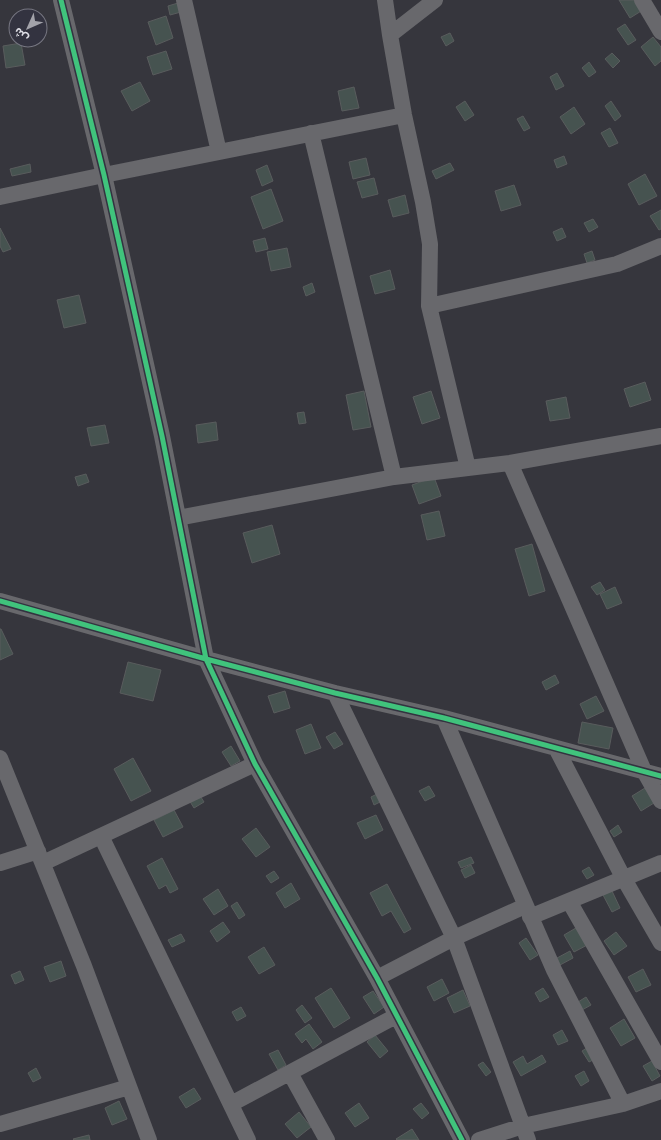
<svg xmlns="http://www.w3.org/2000/svg" width="661" height="1140" font-family="'DM Sans','Noto Sans Arabic',sans-serif">
  <style>
    .building { fill: #465350; stroke: #595c5d }
    .lines { fill: none; stroke-linecap: round; stroke-linejoin: round }
    .minor { stroke: #68686c; stroke-width: 16 }
    .cycleway-casing { stroke: #333340; stroke-width: 8 }
    .cycleway { stroke: #40c37c; stroke-width: 5 }
  </style>
  <rect width="100%" height="100%" fill="#36363d"/>
  <!-- building -->
  <path class="building" d="M 619,0 L 641,0 L 646,8 L 630,18 Z
    M 178,3 L 181,12 L 170,15 L 168,6 Z
    M 166,16 L 173,38 L 156,45 L 148,22 Z
    M 625,24 L 636,40 L 628,45 L 617,29 Z
    M 450,33 L 454,41 L 446,46 L 441,37 Z
    M 653,37 L 661,47 L 661,61 L 655,66 L 641,47 Z
    M 21,43 L 25,65 L 6,68 L 3,46 Z
    M 166,51 L 172,69 L 153,75 L 147,57 Z
    M 612,53 L 620,61 L 613,68 L 605,59 Z
    M 589,62 L 596,72 L 589,77 L 582,68 Z
    M 557,73 L 564,86 L 556,90 L 550,77 Z
    M 140,82 L 150,101 L 132,111 L 121,91 Z
    M 354,87 L 359,108 L 342,111 L 338,91 Z
    M 465,101 L 474,115 L 465,121 L 456,107 Z
    M 611,101 L 621,116 L 615,121 L 605,106 Z
    M 574,107 L 585,124 L 571,134 L 560,117 Z
    M 523,116 L 530,128 L 524,131 L 517,119 Z
    M 610,128 L 618,143 L 609,147 L 601,133 Z
    M 564,156 L 567,164 L 557,168 L 554,160 Z
    M 366,158 L 370,175 L 353,179 L 349,162 Z
    M 450,163 L 454,170 L 436,179 L 432,171 Z
    M 30,164 L 31,172 L 12,176 L 10,169 Z
    M 267,165 L 273,181 L 262,186 L 256,170 Z
    M 645,174 L 657,196 L 639,205 L 628,184 Z
    M 374,178 L 378,194 L 362,198 L 357,182 Z
    M 514,185 L 521,205 L 501,211 L 495,191 Z
    M 271,189 L 283,221 L 263,229 L 251,197 Z
    M 405,195 L 409,213 L 393,217 L 388,200 Z
    M 661,210 L 661,229 L 659,230 L 650,216 Z
    M 593,219 L 598,227 L 589,232 L 584,223 Z
    M 0,228 L 11,249 L 3,252 L 0,246 Z
    M 562,228 L 566,237 L 557,241 L 553,232 Z
    M 265,238 L 268,249 L 256,252 L 253,241 Z
    M 287,248 L 291,267 L 271,271 L 267,252 Z
    M 592,251 L 595,260 L 587,263 L 584,254 Z
    M 390,270 L 395,289 L 375,294 L 370,276 Z
    M 312,283 L 315,292 L 306,296 L 303,287 Z
    M 79,295 L 86,323 L 64,328 L 57,300 Z
    M 645,382 L 651,400 L 630,407 L 624,389 Z
    M 364,391 L 371,427 L 353,430 L 346,395 Z
    M 431,391 L 440,418 L 422,424 L 413,397 Z
    M 566,397 L 570,418 L 550,421 L 546,401 Z
    M 304,412 L 306,423 L 299,424 L 297,413 Z
    M 216,422 L 218,440 L 198,443 L 196,425 Z
    M 105,425 L 109,443 L 91,446 L 87,428 Z
    M 86,474 L 89,482 L 78,486 L 75,477 Z
    M 434,477 L 441,496 L 419,504 L 412,485 Z
    M 439,511 L 445,536 L 427,540 L 421,515 Z
    M 272,525 L 280,554 L 252,563 L 243,533 Z
    M 532,544 L 545,591 L 529,596 L 515,549 Z
    M 600,582 L 605,590 L 597,595 L 591,587 Z
    M 615,587 L 622,603 L 607,609 L 600,594 Z
    M 0,629 L 1,629 L 13,654 L 0,660 Z
    M 128,662 L 161,670 L 153,701 L 120,693 Z
    M 555,675 L 559,683 L 546,690 L 542,682 Z
    M 285,691 L 290,708 L 274,713 L 268,696 Z
    M 596,696 L 604,711 L 587,719 L 580,704 Z
    M 582,722 L 613,728 L 609,749 L 578,743 Z
    M 311,724 L 321,748 L 305,754 L 296,730 Z
    M 335,732 L 343,744 L 334,749 L 326,737 Z
    M 231,746 L 240,761 L 231,766 L 222,752 Z
    M 133,758 L 151,791 L 131,801 L 114,769 Z
    M 429,786 L 435,796 L 425,801 L 419,791 Z
    M 645,788 L 654,803 L 641,811 L 632,796 Z
    M 381,792 L 384,800 L 374,805 L 371,797 Z
    M 199,794 L 204,802 L 194,808 L 189,800 Z
    M 174,810 L 183,827 L 163,837 L 154,820 Z
    M 376,815 L 383,830 L 365,839 L 357,823 Z
    M 618,825 L 622,832 L 614,837 L 610,831 Z
    M 256,828 L 270,847 L 256,857 L 242,839 Z
    M 471,857 L 474,863 L 461,868 L 458,862 Z
    M 162,858 L 178,889 L 170,893 L 166,885 L 159,889 L 147,866 Z
    M 471,865 L 475,873 L 465,878 L 461,870 Z
    M 589,867 L 594,875 L 587,879 L 582,871 Z
    M 274,871 L 279,878 L 271,883 L 266,876 Z
    M 291,883 L 300,899 L 285,908 L 276,893 Z
    M 387,884 L 411,929 L 404,933 L 391,911 L 382,916 L 370,893 Z
    M 218,889 L 228,906 L 214,915 L 203,899 Z
    M 612,891 L 620,908 L 612,912 L 603,895 Z
    M 237,902 L 245,915 L 239,919 L 231,906 Z
    M 223,922 L 230,932 L 217,942 L 210,931 Z
    M 581,925 L 591,943 L 574,952 L 564,935 Z
    M 616,932 L 627,946 L 614,955 L 604,941 Z
    M 181,934 L 185,941 L 172,947 L 168,940 Z
    M 526,938 L 538,955 L 530,960 L 519,943 Z
    M 264,947 L 275,965 L 259,974 L 248,957 Z
    M 570,951 L 573,958 L 560,965 L 557,958 Z
    M 61,961 L 66,976 L 50,982 L 44,967 Z
    M 643,969 L 651,985 L 636,992 L 628,977 Z
    M 20,971 L 24,980 L 15,984 L 11,975 Z
    M 442,979 L 449,993 L 434,1001 L 427,987 Z
    M 331,988 L 350,1018 L 334,1028 L 315,998 Z
    M 543,988 L 549,997 L 540,1002 L 535,993 Z
    M 463,990 L 470,1006 L 454,1013 L 447,998 Z
    M 373,991 L 384,1007 L 374,1014 L 363,997 Z
    M 586,997 L 591,1005 L 582,1010 L 578,1002 Z
    M 302,1005 L 312,1018 L 305,1023 L 296,1010 Z
    M 241,1007 L 246,1016 L 237,1021 L 232,1012 Z
    M 624,1019 L 635,1038 L 621,1046 L 610,1028 Z
    M 309,1024 L 322,1042 L 313,1049 L 306,1039 L 302,1043 L 295,1034 Z
    M 562,1030 L 568,1041 L 558,1045 L 553,1035 Z
    M 375,1035 L 388,1051 L 380,1058 L 367,1042 Z
    M 590,1046 L 597,1058 L 589,1062 L 582,1051 Z
    M 278,1050 L 286,1065 L 278,1070 L 269,1054 Z
    M 542,1055 L 546,1062 L 521,1076 L 513,1062 L 523,1056 L 527,1064 Z
    M 652,1061 L 660,1076 L 652,1081 L 643,1066 Z
    M 483,1062 L 491,1072 L 486,1076 L 478,1065 Z
    M 36,1068 L 41,1078 L 33,1082 L 28,1073 Z
    M 584,1071 L 589,1081 L 581,1086 L 575,1076 Z
    M 194,1088 L 201,1099 L 186,1108 L 179,1097 Z
    M 119,1101 L 127,1119 L 112,1125 L 105,1108 Z
    M 359,1103 L 369,1118 L 355,1127 L 345,1113 Z
    M 421,1103 L 429,1113 L 422,1119 L 413,1109 Z
    M 299,1112 L 311,1127 L 297,1138 L 285,1124 Z
    M 412,1129 L 419,1140 L 397,1140 L 396,1139 Z
    M 89,1135 L 90,1140 L 74,1140 L 73,1139 Z"/>
  <g class="lines">
    <!-- minor -->
    <path class="minor" d="M 61,0 L 104,175 L 162,436 L 206,659 L 255,764 L 377,978 L 462,1140
      M 184,0 L 219,152
      M 385,0 L 390,35 L 404,115 L 423,202 L 430,244 L 429,306 L 468,468
      M 642,0 L 661,32
      M 390,35 L 435,0
      M 311,133 L 394,477
      M 0,197 L 104,175 L 404,115
      M 429,306 L 617,264 L 661,246
      M 510,463 L 644,771 L 661,801
      M 178,518 L 394,477 L 510,463 L 661,436
      M 0,601 L 206,659 L 335,693 L 444,718 L 661,776
      M 335,693 L 454,938 L 528,1140
      M 444,718 L 554,970 L 623,1104
      M 556,748 L 624,879 L 661,943
      M 0,758 L 84,966 L 149,1140
      M 101,836 L 248,1140
      M 0,863 L 38,851
      M 43,863 L 255,764
      M 569,901 L 661,1062
      M 530,917 L 661,863
      M 377,978 L 454,938 L 525,906
      M 290,1073 L 327,1140
      M 231,1104 L 396,1016
      M 0,1124 L 129,1087
      M 479,1140 L 523,1126 L 623,1104 L 661,1091"/>
    <!-- cycleway casing -->
    <g class="cycleway-casing">
      <path id="cycleway" d="M 61,0 L 104,175 L 162,436 L 206,659 L 255,764 L 377,978 L 462,1140
        M 0,601 L 206,659 L 335,693 L 444,718 L 661,776"/>
    </g>
    <!-- cycleway -->
    <use href="#cycleway" class="cycleway"/>
  </g>
  <!-- north arrow -->
  <g transform="translate(28 28) rotate(225)"><circle r="19" fill="#333340" stroke="#777782"/>
  <path d="M0-3L7 15L0 10L-7 15Z" fill="#a3a3aa"/>
  <text y="-6" font-size="11" font-weight="bold" text-anchor="middle" fill="#dddde5">ش</text>
  </g>
</svg>
